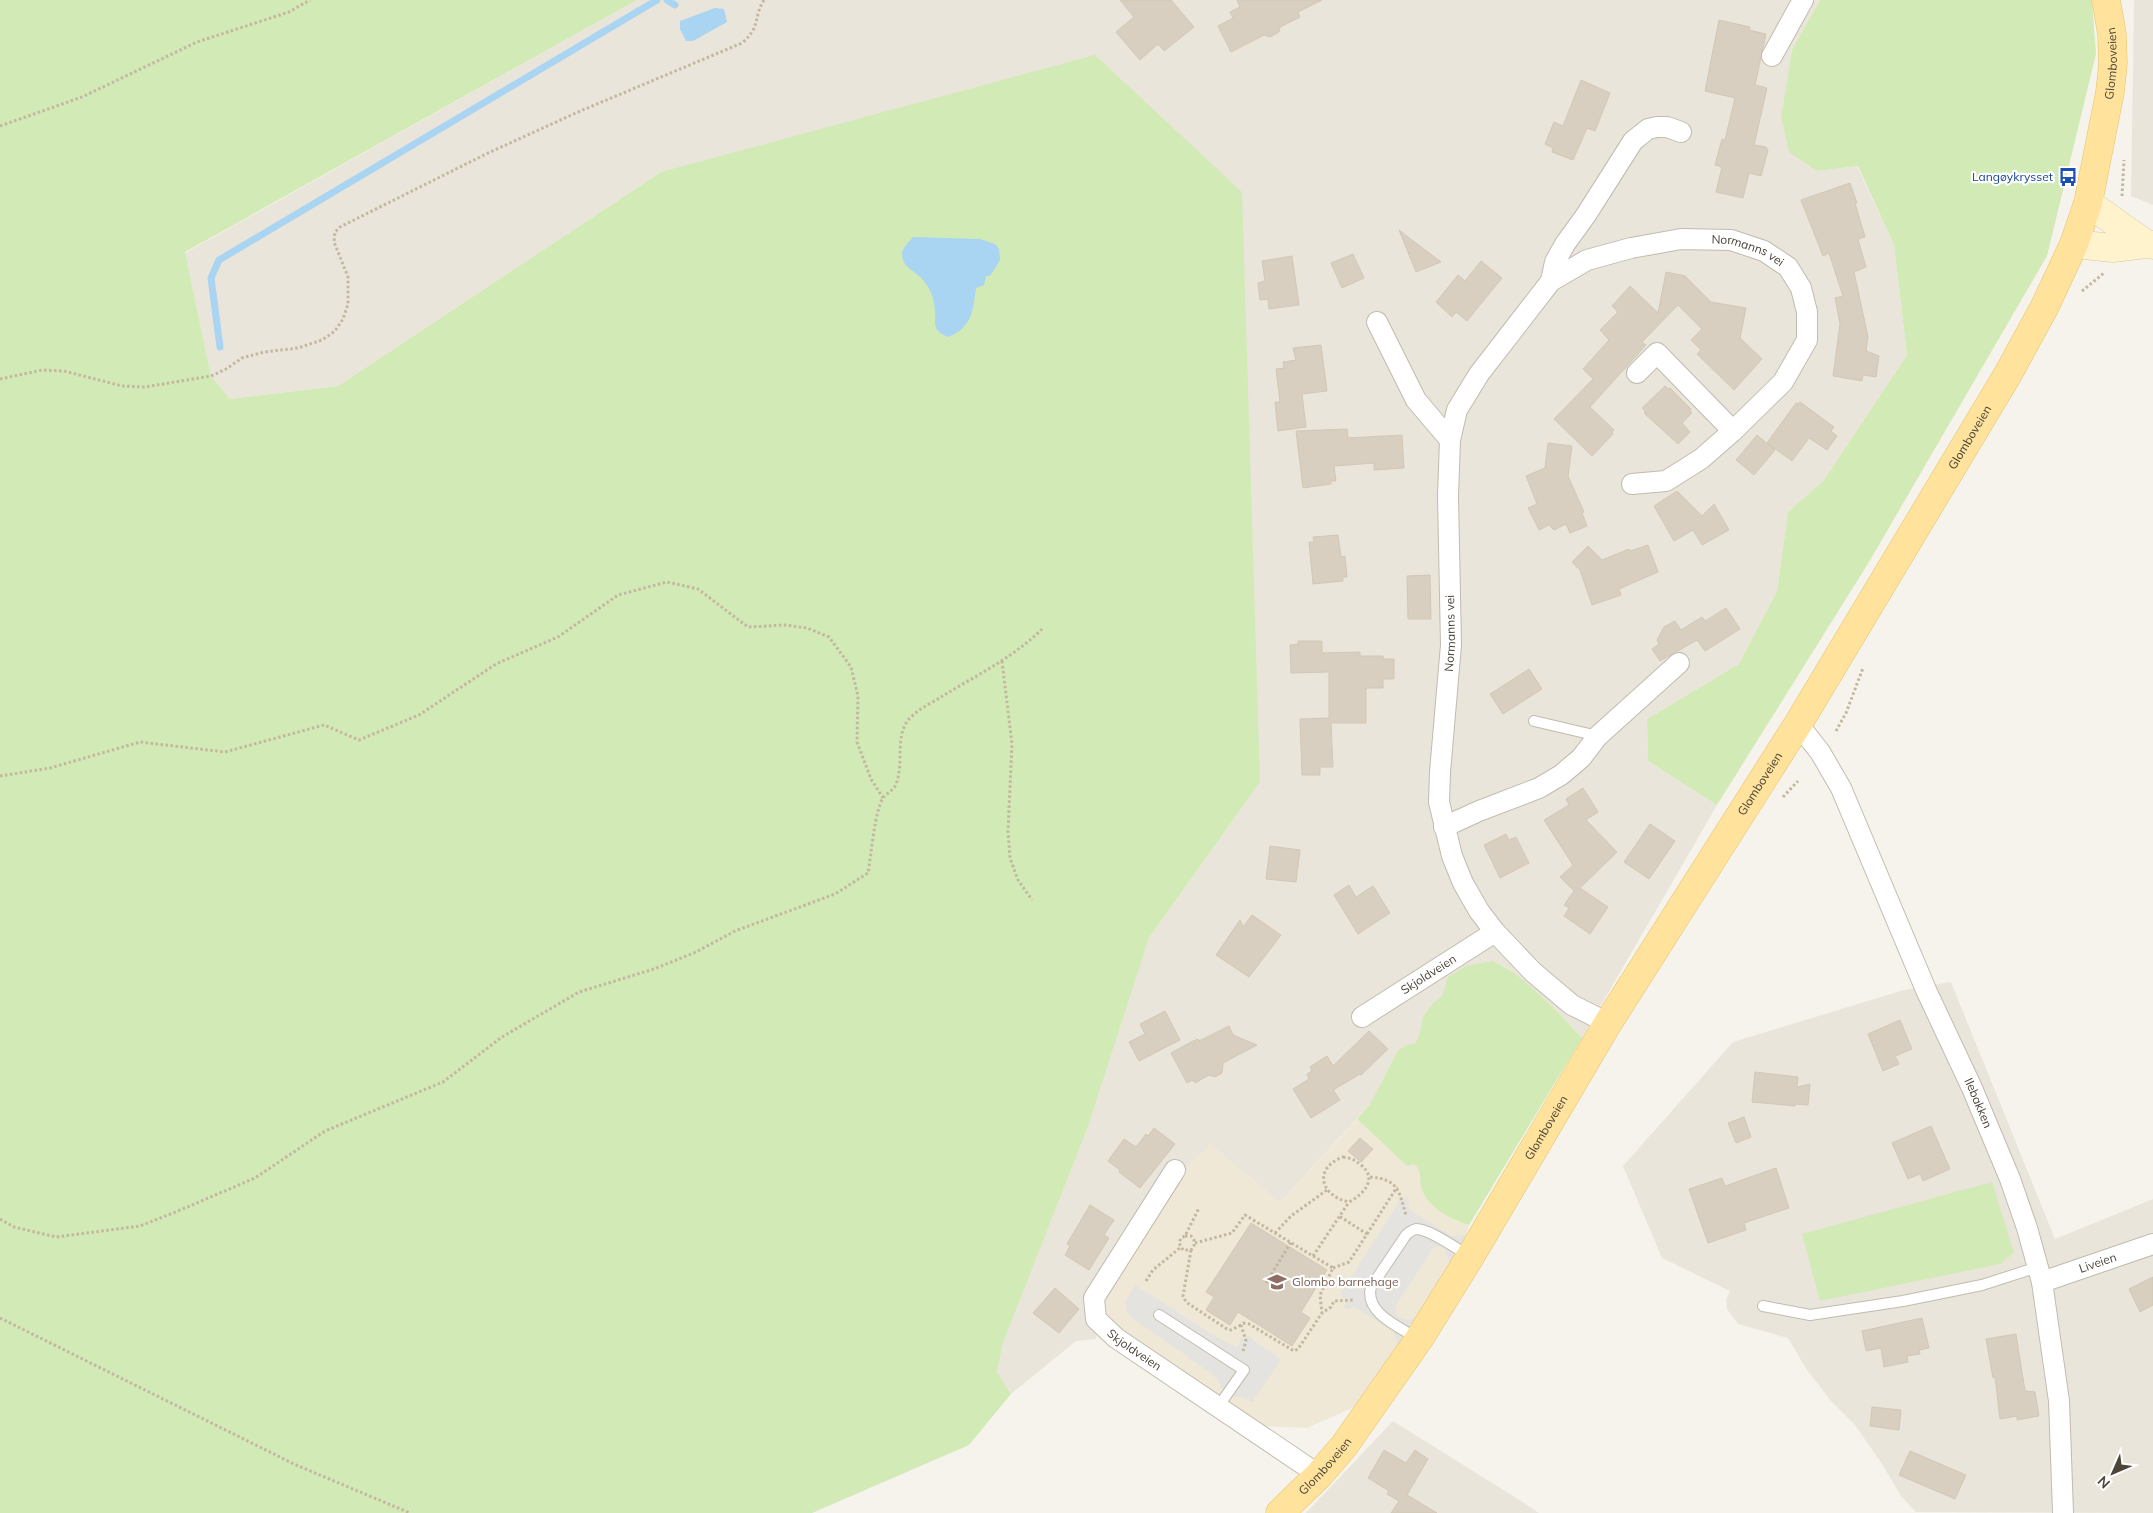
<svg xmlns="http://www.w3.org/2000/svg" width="2153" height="1513" font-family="Mulish,sans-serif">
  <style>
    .residential { fill: #eae5da }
    .education { fill: #efe8d6 }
    .green { fill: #d2eab5 }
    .parking { fill: #e5e3e0 }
    .water { fill: #a9d4f2 }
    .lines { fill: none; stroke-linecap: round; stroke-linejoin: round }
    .stream { stroke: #a9d4f2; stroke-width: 7 }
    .building { fill: #d8cfc1; stroke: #d3c7b4 }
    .service-casing { stroke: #c2bbae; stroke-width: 12 }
    .minor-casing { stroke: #c2bbae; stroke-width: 22 }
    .secondary-casing { stroke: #d6c79b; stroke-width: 29 }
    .primary-casing { stroke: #e6c16a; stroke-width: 29 }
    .path { stroke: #c4b79f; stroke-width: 3; stroke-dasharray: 2.5 2.5; stroke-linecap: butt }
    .service { stroke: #fff; stroke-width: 10 }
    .minor { stroke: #fff; stroke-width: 20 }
    .secondary { stroke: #fff3cd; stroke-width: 28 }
    .primary { stroke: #ffe39c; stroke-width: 28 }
    .labels { text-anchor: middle; stroke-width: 4.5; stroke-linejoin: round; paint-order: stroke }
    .street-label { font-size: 12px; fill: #4b4439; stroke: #fff }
    .transit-label { font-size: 12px; fill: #164399; stroke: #fff; text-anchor: end }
    .education-label { font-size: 12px; fill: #785e54; stroke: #fff; text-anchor: start }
  </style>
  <rect width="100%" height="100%" fill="#f6f3ec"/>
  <!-- residential -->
  <path class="residential" d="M 637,0 L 1820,0 L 1792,50 L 1781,116 L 1817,171 L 1857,166 L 1894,245 L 1907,355 L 1824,480 L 1788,512 L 1777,591 L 1739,664 L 1647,719 L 1648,761 L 1717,805 L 1582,1038 L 1542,997 L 1504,966 L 1466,966 L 1449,977 L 1442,996 L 1433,1003 L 1423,1016 L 1419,1037 L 1415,1043 L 1406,1045 L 1398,1050 L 1370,1104 L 1280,1203 L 1210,1144 L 1103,1297 L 1096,1339 L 1076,1341 L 1011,1394 L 997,1372 L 1003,1343 L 1088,1127 L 1149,938 L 1260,782 L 661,172 L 338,386 L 230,399 L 211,376 L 185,253 Z
    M 2134,0 L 2153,0 L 2153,205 L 2131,196 Z
    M 1951,982 L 2055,1239 L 2153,1199 L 2153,1513 L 1916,1512 L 1901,1496 L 1882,1464 L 1855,1425 L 1831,1401 L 1807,1370 L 1788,1338 L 1738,1324 L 1727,1309 L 1726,1300 L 1730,1291 L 1662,1258 L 1623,1166 L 1733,1042 L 1904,990 Z
    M 1393,1421 L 1521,1501 L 1539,1513 L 1306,1513 Z"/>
  <!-- education -->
  <path class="education" d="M 1357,1119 L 1407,1166 L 1414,1164 L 1420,1170 L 1424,1194 L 1443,1213 L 1456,1221 L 1469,1225 L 1466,1235 L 1451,1266 L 1370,1390 L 1352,1408 L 1307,1428 L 1261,1426 L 1133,1342 L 1111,1321 L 1104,1308 L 1103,1297 L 1193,1160 L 1210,1144 L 1280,1203 Z"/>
  <!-- green -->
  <path class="green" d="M 0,0 L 637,0 L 185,252 L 211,376 L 230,399 L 338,386 L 661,172 L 1095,55 L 1242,192 L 1260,782 L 1149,938 L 1088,1127 L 1003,1343 L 997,1372 L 1011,1394 L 969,1445 L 812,1513 L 0,1513 Z
    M 1820,0 L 2092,0 L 2096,54 L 2047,256 L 1869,562 L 1717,805 L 1648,761 L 1647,719 L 1739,664 L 1777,591 L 1788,512 L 1824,480 L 1907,355 L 1894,245 L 1858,166 L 1817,171 L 1789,152 L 1781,116 L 1792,50 Z
    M 1492,961 C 1523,973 1558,1013 1582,1038 L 1469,1225 C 1451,1220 1425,1206 1421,1186 C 1419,1177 1422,1171 1414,1164 L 1407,1166 L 1357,1119 L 1370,1104 L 1398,1050 L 1406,1045 L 1415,1043 L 1419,1036 L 1423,1016 L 1433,1003 L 1442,996 L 1448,977 L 1466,966 Z
    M 1992,1182 L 2014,1253 L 2000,1264 L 1820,1301 L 1802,1234 Z"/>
  <!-- parking -->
  <path class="parking" d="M 1408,1197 L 1410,1210 L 1451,1236 L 1466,1235 L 1451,1266 L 1445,1250 L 1441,1247 L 1434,1247 L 1395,1307 L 1396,1314 L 1400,1318 L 1405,1320 L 1417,1318 L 1399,1346 L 1393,1331 L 1353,1306 L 1350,1309 L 1344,1308 L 1346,1301 L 1340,1295 L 1399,1202 L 1397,1200 Z
    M 1135,1285 L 1218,1338 L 1236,1347 L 1239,1345 L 1241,1339 L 1248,1336 L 1281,1360 L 1252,1402 L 1238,1396 L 1235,1398 L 1221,1388 L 1219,1381 L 1208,1371 L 1131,1317 L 1126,1310 L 1126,1300 Z"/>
  <!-- water -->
  <path class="water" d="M 715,8 L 724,9 L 727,22 L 693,41 L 686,41 L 680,29 L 680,21 Z
    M 913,237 L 980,239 L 995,244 L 999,249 L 1000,260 L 990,276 L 986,276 L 984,285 L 976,288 C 973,310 972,328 948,337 C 943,335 939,333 936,328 C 934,323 936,318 935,313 C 935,301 931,289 923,280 C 916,271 902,268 902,254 C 903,247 909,242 913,237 Z"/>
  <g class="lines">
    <!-- stream -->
    <path class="stream" d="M 667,0 L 675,5
      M 220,347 L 211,278 L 219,260 L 657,0"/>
  </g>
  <!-- building -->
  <path class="building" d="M 1120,0 L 1171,0 L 1194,27 L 1164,51 L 1158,44 L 1140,60 L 1116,32 L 1134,17 Z
    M 1237,0 L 1322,0 L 1298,12 L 1300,17 L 1280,27 L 1279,32 L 1270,37 L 1264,35 L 1231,52 L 1218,26 L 1233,18 L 1230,12 L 1240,7 Z
    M 1719,20 L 1750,27 L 1749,30 L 1766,34 L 1755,85 L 1767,88 L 1754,145 L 1766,147 L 1768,150 L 1761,176 L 1749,173 L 1743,198 L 1716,192 L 1722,167 L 1715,165 L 1722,139 L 1725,140 L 1735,98 L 1705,91 Z
    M 1581,80 L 1610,93 L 1595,131 L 1587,128 L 1573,160 L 1552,152 L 1553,148 L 1545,144 L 1554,122 L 1563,126 Z
    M 1850,183 L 1857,203 L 1855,203 L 1865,237 L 1858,239 L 1866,267 L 1854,272 L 1868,337 L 1866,351 L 1879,356 L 1876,377 L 1863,375 L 1862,381 L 1833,376 L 1840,324 L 1835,298 L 1843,296 L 1829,253 L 1823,256 L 1801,200 Z
    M 1399,230 L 1441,262 L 1416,272 Z
    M 1353,254 L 1364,278 L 1342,288 L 1331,263 Z
    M 1292,256 L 1299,305 L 1269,309 L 1268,299 L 1260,300 L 1258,283 L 1265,281 L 1262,261 Z
    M 1481,261 L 1502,278 L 1467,321 L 1456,312 L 1452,317 L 1436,302 L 1458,275 L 1465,281 Z
    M 1666,272 L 1685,276 L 1711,302 L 1746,308 L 1740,338 L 1762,359 L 1734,390 L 1697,354 L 1701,350 L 1691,340 L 1702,329 L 1678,305 L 1642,342 L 1646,345 L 1590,407 L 1614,430 L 1612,432 L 1613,434 L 1592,456 L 1554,419 L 1593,379 L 1583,369 L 1609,340 L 1600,330 L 1618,312 L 1612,306 L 1630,286 L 1658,313 Z
    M 1321,345 L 1327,391 L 1302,394 L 1306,427 L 1278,431 L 1275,402 L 1280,402 L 1276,369 L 1284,368 L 1283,362 L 1296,360 L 1293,348 Z
    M 1665,386 L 1668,389 L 1670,388 L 1691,409 L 1690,411 L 1692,413 L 1682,423 L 1690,432 L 1678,444 L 1644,413 L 1646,412 L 1642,408 Z
    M 1800,402 L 1834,427 L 1831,431 L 1837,436 L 1827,450 L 1809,438 L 1792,461 L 1767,443 L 1796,403 L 1798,404 Z
    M 1347,429 L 1348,438 L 1402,435 L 1404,468 L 1374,470 L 1374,463 L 1334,466 L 1336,481 L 1331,481 L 1331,484 L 1303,488 L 1296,431 Z
    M 1757,435 L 1775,450 L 1754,475 L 1736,460 Z
    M 1548,443 L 1572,446 L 1568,476 L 1584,512 L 1582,513 L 1587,526 L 1570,533 L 1566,524 L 1554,530 L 1549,525 L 1539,530 L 1528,508 L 1537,504 L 1526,476 L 1545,468 Z
    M 1677,491 L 1702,516 L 1714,504 L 1729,530 L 1702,545 L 1693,530 L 1674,541 L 1654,506 Z
    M 1338,535 L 1341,557 L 1345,556 L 1347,577 L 1343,577 L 1343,581 L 1313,584 L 1309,542 L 1314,542 L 1313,537 Z
    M 1648,545 L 1658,572 L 1619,589 L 1621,595 L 1592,605 L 1580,570 L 1572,562 L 1588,546 L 1602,560 L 1629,549 L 1630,551 Z
    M 1430,575 L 1431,619 L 1408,619 L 1407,576 Z
    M 1726,608 L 1740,629 L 1705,651 L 1697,640 L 1660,661 L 1652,649 L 1659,644 L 1657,640 L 1664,627 L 1675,621 L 1681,630 L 1702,617 L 1705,621 Z
    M 1298,641 L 1322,641 L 1322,653 L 1360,652 L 1360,656 L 1383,656 L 1383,659 L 1394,659 L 1394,679 L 1383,679 L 1383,688 L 1366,688 L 1366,723 L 1331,723 L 1333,767 L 1320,767 L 1320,775 L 1302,775 L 1300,719 L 1329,718 L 1329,672 L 1291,673 L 1290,645 L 1298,644 Z
    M 1529,669 L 1542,689 L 1503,714 L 1490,694 Z
    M 1583,788 L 1598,812 L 1586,820 L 1617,852 L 1580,888 L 1608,907 L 1590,934 L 1564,916 L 1569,908 L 1564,905 L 1574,891 L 1560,877 L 1573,865 L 1544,820 L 1569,805 L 1566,799 Z
    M 1650,824 L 1675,841 L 1649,879 L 1624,862 Z
    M 1506,834 L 1509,840 L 1516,837 L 1529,863 L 1500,878 L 1484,845 Z
    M 1270,846 L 1300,850 L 1296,882 L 1266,879 Z
    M 1349,885 L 1356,897 L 1373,886 L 1390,913 L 1358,934 L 1334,895 Z
    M 1252,915 L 1281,935 L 1249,977 L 1216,955 L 1240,920 L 1243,927 Z
    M 1165,1011 L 1180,1040 L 1139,1061 L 1129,1042 L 1145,1034 L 1140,1024 Z
    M 1900,1020 L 1912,1049 L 1895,1056 L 1899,1064 L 1883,1071 L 1868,1034 Z
    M 1229,1026 L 1233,1035 L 1257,1045 L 1223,1063 L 1222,1073 L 1215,1077 L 1209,1075 L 1195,1083 L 1193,1080 L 1187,1083 L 1171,1053 L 1193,1041 L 1198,1039 L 1199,1041 Z
    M 1369,1031 L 1388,1049 L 1361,1075 L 1360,1074 L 1333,1090 L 1340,1100 L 1311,1118 L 1293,1089 L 1309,1079 L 1307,1074 L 1312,1071 L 1310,1067 L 1327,1056 L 1333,1066 Z
    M 1755,1072 L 1798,1077 L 1797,1087 L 1810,1084 L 1808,1105 L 1795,1104 L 1795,1106 L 1752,1102 Z
    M 1744,1117 L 1751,1137 L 1736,1143 L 1728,1123 Z
    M 1931,1126 L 1950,1169 L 1923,1181 L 1920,1174 L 1908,1179 L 1892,1143 Z
    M 1154,1128 L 1175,1144 L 1140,1188 L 1119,1172 L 1120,1170 L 1108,1161 L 1124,1139 L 1136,1147 L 1146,1134 L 1148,1136 Z
    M 1360,1138 L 1373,1149 L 1361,1162 L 1348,1151 Z
    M 1776,1168 L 1789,1208 L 1744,1223 L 1746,1230 L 1708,1243 L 1689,1189 L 1722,1178 L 1725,1186 Z
    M 1090,1205 L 1114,1220 L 1104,1235 L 1109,1238 L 1089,1270 L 1065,1255 L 1070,1246 L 1067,1244 Z
    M 1251,1223 L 1327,1270 L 1301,1312 L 1310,1318 L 1292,1346 L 1238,1312 L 1230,1325 L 1206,1310 L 1214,1297 L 1206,1292 Z
    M 2153,1277 L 2153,1305 L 2140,1312 L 2129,1289 Z
    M 1055,1288 L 1079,1309 L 1059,1333 L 1033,1313 Z
    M 1922,1318 L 1929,1348 L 1919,1350 L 1920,1354 L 1907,1356 L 1908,1362 L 1884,1367 L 1881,1348 L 1866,1351 L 1862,1331 Z
    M 2016,1334 L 2025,1391 L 2035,1392 L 2039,1416 L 2017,1420 L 2017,1416 L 2000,1419 L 1995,1377 L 1993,1378 L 1986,1339 Z
    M 1872,1407 L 1901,1410 L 1899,1430 L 1870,1426 Z
    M 1384,1450 L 1406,1463 L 1415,1450 L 1428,1459 L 1407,1495 L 1437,1513 L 1391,1513 L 1399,1501 L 1387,1494 L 1389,1491 L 1368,1478 Z
    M 1910,1451 L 1966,1475 L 1955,1499 L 1899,1475 Z"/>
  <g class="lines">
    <!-- service casing -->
    <g class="service-casing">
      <path id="service" d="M 1534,721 L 1598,736
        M 1763,1306 L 1810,1315 L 1903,1301 L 1982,1285 L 2038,1267
        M 1159,1315 L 1244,1370 L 1218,1407
        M 1418,1339 C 1400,1327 1364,1313 1371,1287 L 1406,1235 C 1409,1232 1412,1230 1416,1229 C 1430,1229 1457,1249 1469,1256"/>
    </g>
    <!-- minor casing -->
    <g class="minor-casing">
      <g id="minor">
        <path d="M 1772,56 L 1803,0"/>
        <path d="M 1551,281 L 1555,262 L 1565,244 L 1586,215 L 1633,141 L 1648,129 L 1657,127 L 1667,127 L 1681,132"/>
        <path d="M 1377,322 L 1416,400 L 1450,440"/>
        <path d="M 1637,373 L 1657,353 L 1733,431"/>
        <path id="s1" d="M 1798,724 L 1820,752 L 1841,788 L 1926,990 L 1972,1088 L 2010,1179 L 2027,1228 L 2042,1282 L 2059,1401 L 2063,1513"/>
        <path d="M 1444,827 L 1479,811 L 1539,788 L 1561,775 L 1581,758 L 1598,736 L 1679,663"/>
        <path id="s2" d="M 1362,1017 L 1495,932"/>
        <path id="s3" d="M 1608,1023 L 1572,1005 L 1533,972 L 1495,932 L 1479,911 L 1463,883 L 1452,856 L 1439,802 L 1440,772 L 1451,645 L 1448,496 L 1450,440 L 1457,410 L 1479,374 L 1551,281 L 1587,260 L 1631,248 L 1681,239 L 1731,240 L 1764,251 L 1788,267 L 1801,288 L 1807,312 L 1807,340 L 1783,382 L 1733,431 L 1701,459 L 1666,481 L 1632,484"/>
        <path id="s4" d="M 1175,1170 L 1094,1298 L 1096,1319 L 1116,1338 L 1319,1475"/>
        <path id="s5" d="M 2042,1282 L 2153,1244"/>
      </g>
    </g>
    <!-- secondary casing -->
    <g class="secondary-casing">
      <path id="secondary" d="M 2088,203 L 2146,244
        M 2074,244 L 2113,248 L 2146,244 L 2153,245"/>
    </g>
    <!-- primary casing -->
    <g class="primary-casing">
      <g id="primary">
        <path id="s6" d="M 1280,1513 L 1319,1475 L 1344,1446 L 1419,1339 L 1470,1257 L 1608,1023 L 1798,724 L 2008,374 L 2044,308 L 2074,244 L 2088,203 L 2110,92 L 2113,64 L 2112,34 L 2106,0"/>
      </g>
    </g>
    <!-- path -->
    <path class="path" d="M 0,126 L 82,97 L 197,42 L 289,12 L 310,0
      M 2122,196 L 2124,160
      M 2082,291 L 2104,273
      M 0,379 L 42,370 L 64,371 L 122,386 L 145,387 L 211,376 L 226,369 L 242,358 L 264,352 L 298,348 L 322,340 L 335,331 L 343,319 L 348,304 L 348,277 L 334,242 L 335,232 L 340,227 L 486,154 L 578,112 L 742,43 C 761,27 753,18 764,0
      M 1002,661 L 1012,744 L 1008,831 L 1010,858 L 1018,880 L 1032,900
      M 1836,731 L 1846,713 L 1863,668
      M 0,776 L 50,768 L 140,742 L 225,752 L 324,725 L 359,740 L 419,715 L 496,664 L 558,637 L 618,595 L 667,582 L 698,589 L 748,627 L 785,625 L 807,628 L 829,637 L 851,667 L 858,696 L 857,742 L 871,779 L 883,798
      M 1783,797 L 1798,781
      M 1343,1157 C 1351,1158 1355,1160 1361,1165 C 1378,1179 1364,1194 1349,1202 C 1320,1196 1313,1168 1343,1157 Z
      M 1370,1177 C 1399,1179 1399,1192 1406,1215
      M 0,1219 L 14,1227 L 56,1237 L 140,1226 L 178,1211 L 255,1178 L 325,1131 L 443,1082 L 502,1037 L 579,992 L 654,969 L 696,952 L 735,931 L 835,894 L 868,873 C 871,856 875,810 883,798 C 887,793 894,790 896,784 C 905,762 893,733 912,716 C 920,708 932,703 941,697 C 975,676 1013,658 1042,629
      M 1275,1233 L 1291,1216 L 1327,1190
      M 1367,1234 L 1397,1187
      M 1185,1236 L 1191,1236 L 1194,1240 L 1194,1246 L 1191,1250 L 1183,1250 L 1179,1243 L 1181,1238 L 1185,1236 L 1199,1208
      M 1195,1243 L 1232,1233 L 1245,1215 L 1333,1268 L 1320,1295 L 1322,1313
      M 1191,1250 L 1183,1296 L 1186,1302 L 1227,1329 L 1231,1330 L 1241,1325
      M 1313,1256 L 1349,1202
      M 1333,1268 L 1349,1262 L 1367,1234 L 1339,1216
      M 1146,1281 L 1153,1270 L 1181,1247
      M 1266,1283 L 1291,1242
      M 0,1318 L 296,1465 L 410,1513
      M 1243,1351 L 1246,1341 L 1241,1325 L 1243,1323 L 1249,1324 L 1294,1351 L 1298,1349 L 1322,1313 L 1331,1307 L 1334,1301 L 1355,1300"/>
    <!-- service -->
    <use href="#service" class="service"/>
    <!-- minor -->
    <use href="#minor" class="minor"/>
    <!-- secondary -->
    <use href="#secondary" class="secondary"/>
    <!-- primary -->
    <use href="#primary" class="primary"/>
  </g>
  <!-- icons -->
  <defs>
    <g id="bus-bare" transform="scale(1.5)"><path d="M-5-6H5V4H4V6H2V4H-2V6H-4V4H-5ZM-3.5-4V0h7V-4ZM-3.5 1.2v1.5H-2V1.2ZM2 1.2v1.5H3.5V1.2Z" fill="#1a4fb4" stroke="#fff" stroke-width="2.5" paint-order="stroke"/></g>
    <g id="school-bare" transform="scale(1.5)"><path d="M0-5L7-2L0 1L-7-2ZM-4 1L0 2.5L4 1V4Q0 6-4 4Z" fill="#8d6e63" stroke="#fff" stroke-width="2.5" paint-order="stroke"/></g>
  </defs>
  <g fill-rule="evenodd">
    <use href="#bus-bare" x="2068" y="177"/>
    <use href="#school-bare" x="1277" y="1282"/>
  </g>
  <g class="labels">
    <!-- street labels -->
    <g class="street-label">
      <text dy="4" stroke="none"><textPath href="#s6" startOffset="1685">Glomboveien</textPath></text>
      <text dy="4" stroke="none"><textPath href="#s3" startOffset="1050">Normanns vei</textPath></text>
      <text dy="4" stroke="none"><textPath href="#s6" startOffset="1280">Glomboveien</textPath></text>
      <text dy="4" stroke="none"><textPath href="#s3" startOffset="459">Normanns vei</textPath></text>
      <text dy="4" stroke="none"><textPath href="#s6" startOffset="875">Glomboveien</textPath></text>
      <text dy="4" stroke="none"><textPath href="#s2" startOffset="79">Skjoldveien</textPath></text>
      <text dy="4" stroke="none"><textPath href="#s1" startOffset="421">Ilebakken</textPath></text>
      <text dy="4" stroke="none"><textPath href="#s6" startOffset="470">Glomboveien</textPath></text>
      <text dy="4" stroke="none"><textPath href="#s5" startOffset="59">Liveien</textPath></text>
      <text dy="4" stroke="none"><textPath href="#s4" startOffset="222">Skjoldveien</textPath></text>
      <text dy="4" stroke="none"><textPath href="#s6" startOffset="65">Glomboveien</textPath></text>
    </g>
    <!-- transit labels -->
    <g class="transit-label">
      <text x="2053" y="181">Langøykrysset</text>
    </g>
    <!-- education labels -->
    <g class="education-label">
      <text x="1292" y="1286">Glombo barnehage</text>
    </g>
  </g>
  <!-- north arrow -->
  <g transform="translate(2113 1473) rotate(225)" stroke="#ffffff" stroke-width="4" paint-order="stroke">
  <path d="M0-4L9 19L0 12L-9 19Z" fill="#4b4439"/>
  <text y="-8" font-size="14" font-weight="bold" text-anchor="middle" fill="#4b4439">N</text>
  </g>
</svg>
